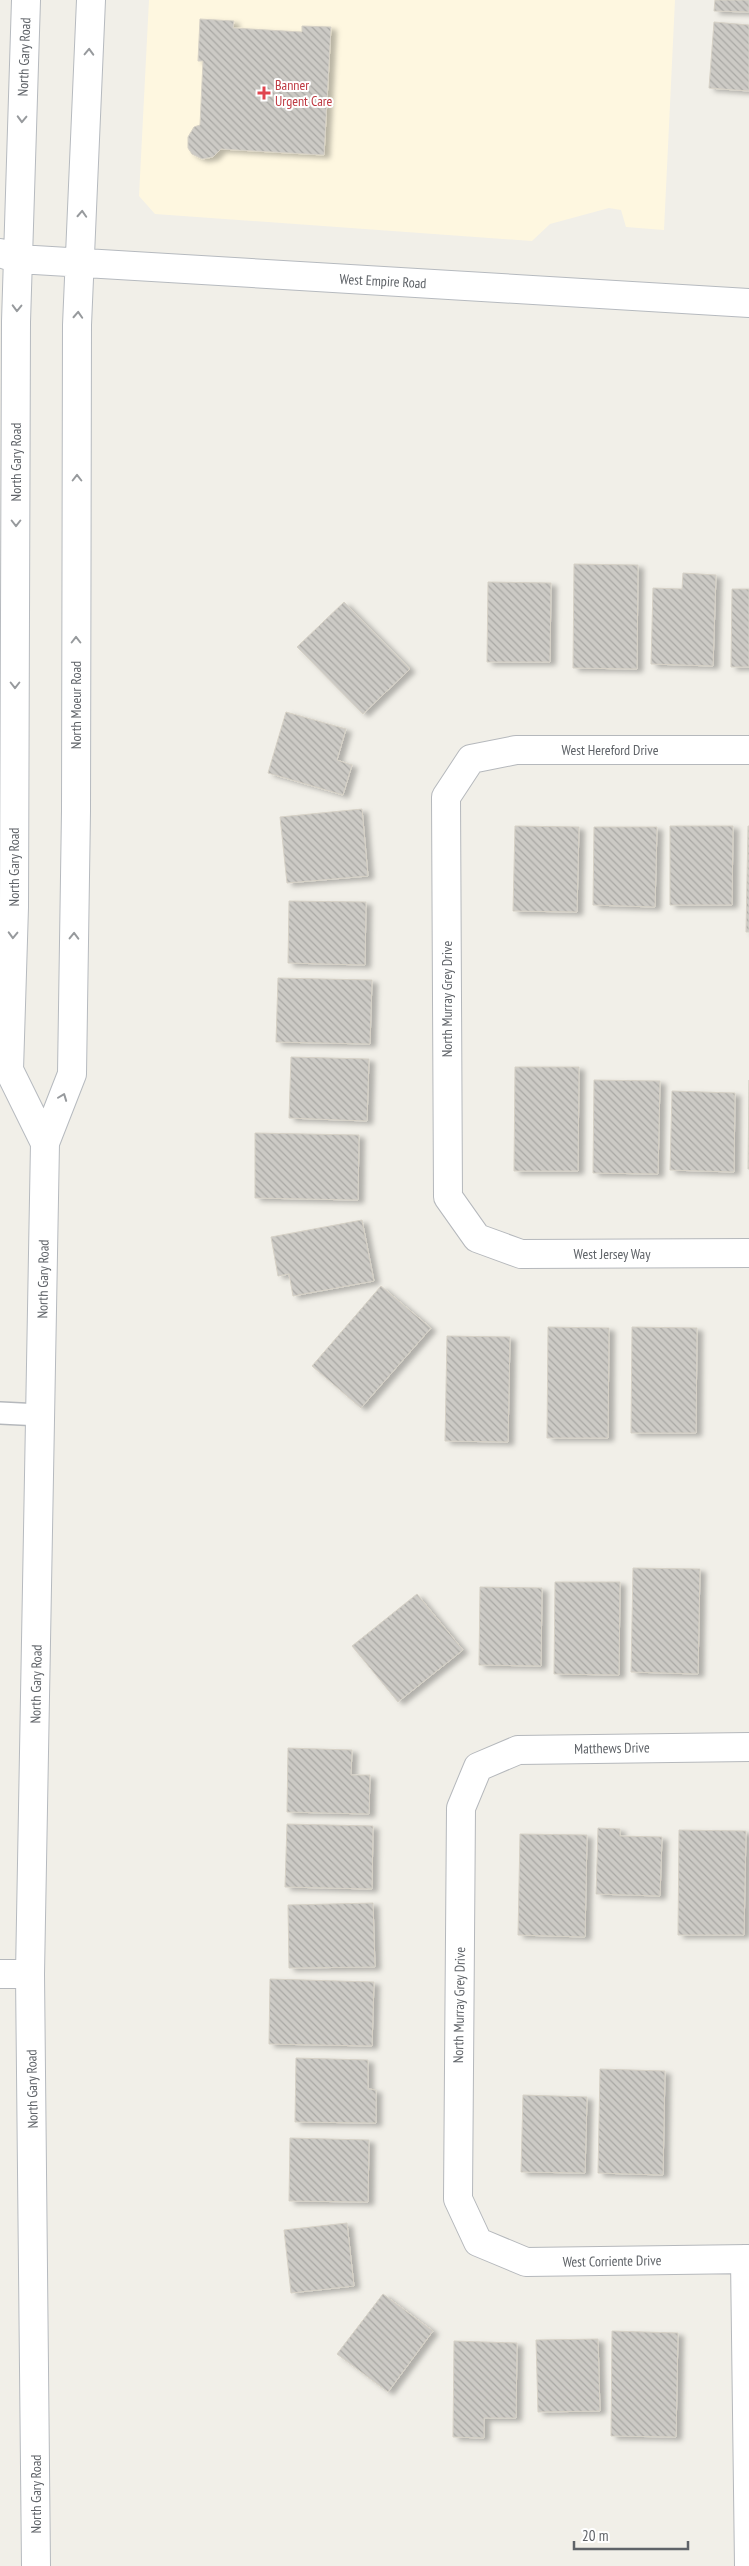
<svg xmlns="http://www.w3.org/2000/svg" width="749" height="2566" font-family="'PT Sans Narrow',sans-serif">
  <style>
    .commercial { fill: #fef7e0 }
    .building { fill: url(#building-back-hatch); stroke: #d6d1c6; filter: url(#shadow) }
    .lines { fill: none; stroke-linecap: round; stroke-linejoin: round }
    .lane-casing { stroke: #b5b8bc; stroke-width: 24 }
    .street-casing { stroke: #b5b8bc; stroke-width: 30 }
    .secondary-casing { stroke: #b6babf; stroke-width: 30 }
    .lane { stroke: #fff; stroke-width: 21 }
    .street { stroke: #fff; stroke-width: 28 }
    .secondary { stroke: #fff; stroke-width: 28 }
    .oneway { stroke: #979a9d }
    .health-dot { fill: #e0444e; stroke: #fff; stroke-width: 2 }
    .labels { text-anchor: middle; stroke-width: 4; stroke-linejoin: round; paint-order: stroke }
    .street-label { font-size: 14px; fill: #5f6368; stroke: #fff }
    .health-label { font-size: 14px; fill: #be3a42; stroke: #fff; text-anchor: start }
  </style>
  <defs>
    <pattern id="building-back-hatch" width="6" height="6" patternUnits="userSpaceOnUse" patternTransform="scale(1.25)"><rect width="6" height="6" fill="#cccac5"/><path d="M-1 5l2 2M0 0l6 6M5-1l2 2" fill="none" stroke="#a9a8a4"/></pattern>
    <filter id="shadow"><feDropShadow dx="5.5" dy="3" stdDeviation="2.5" flood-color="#0004"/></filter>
  </defs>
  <rect width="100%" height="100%" fill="#f1efe8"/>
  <!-- commercial -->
  <path class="commercial" d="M 149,0 L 675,0 L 664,230 L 626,227 L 621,210 L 609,208 L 550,224 L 532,241 L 155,214 L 139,196 Z"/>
  <!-- building -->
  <path class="building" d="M 715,0 L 749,0 L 749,12 L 714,11 Z
    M 200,19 L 234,21 L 233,28 L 302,32 L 302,26 L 331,27 L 324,155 L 221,149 L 213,157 L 202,159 L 192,154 L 188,148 L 188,137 L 194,127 L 200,125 L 203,61 L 198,61 Z
    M 714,22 L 749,25 L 749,91 L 709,88 Z
    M 574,564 L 638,565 L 637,669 L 573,668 Z
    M 683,573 L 716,575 L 713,666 L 651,664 L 653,588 L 682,589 Z
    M 488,582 L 551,583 L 550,662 L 487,662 Z
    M 732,589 L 749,589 L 749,667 L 731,667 Z
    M 344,602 L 410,669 L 363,714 L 297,647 Z
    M 286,712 L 346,729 L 337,760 L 352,765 L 343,795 L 268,773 Z
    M 362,809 L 368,876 L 287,883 L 280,817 Z
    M 515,826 L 579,827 L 577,912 L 513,911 Z
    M 670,826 L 733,826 L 732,905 L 670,905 Z
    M 748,826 L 749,826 L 749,932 L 746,932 Z
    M 594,827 L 657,827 L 655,907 L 593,905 Z
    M 289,901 L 366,902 L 365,965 L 288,963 Z
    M 278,978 L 372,980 L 370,1044 L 276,1042 Z
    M 291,1057 L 369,1059 L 367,1121 L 289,1118 Z
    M 515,1067 L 579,1067 L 578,1171 L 514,1171 Z
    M 594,1080 L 660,1081 L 658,1174 L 593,1173 Z
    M 749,1080 L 749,1169 L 748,1169 Z
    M 672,1091 L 735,1093 L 734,1172 L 670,1170 Z
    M 255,1133 L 359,1135 L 358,1200 L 255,1198 Z
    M 362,1220 L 374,1281 L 293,1296 L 289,1274 L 278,1276 L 271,1237 Z
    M 381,1286 L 431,1328 L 361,1408 L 312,1366 Z
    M 548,1327 L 609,1328 L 608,1438 L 547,1438 Z
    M 632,1327 L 697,1328 L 696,1433 L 631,1433 Z
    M 447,1336 L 510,1337 L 508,1442 L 445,1441 Z
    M 633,1568 L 700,1569 L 698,1674 L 631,1672 Z
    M 555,1582 L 620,1582 L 619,1675 L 554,1674 Z
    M 480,1587 L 542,1588 L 541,1666 L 479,1665 Z
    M 417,1594 L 463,1650 L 398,1702 L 352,1646 Z
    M 288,1748 L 352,1750 L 351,1775 L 370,1775 L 369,1814 L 287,1812 Z
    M 287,1824 L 373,1826 L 372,1889 L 285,1887 Z
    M 598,1828 L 620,1829 L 620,1836 L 662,1837 L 660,1896 L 596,1894 Z
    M 679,1830 L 746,1831 L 744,1935 L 678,1935 Z
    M 520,1834 L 587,1835 L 585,1937 L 518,1935 Z
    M 373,1903 L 375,1967 L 289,1968 L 288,1905 Z
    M 270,1979 L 374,1982 L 372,2046 L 269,2044 Z
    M 296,2058 L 368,2060 L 368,2089 L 376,2090 L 376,2123 L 295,2122 Z
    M 600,2069 L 665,2071 L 663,2175 L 598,2173 Z
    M 523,2095 L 587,2097 L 585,2173 L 521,2172 Z
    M 290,2138 L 369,2140 L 368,2202 L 289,2201 Z
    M 347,2223 L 354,2286 L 291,2293 L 284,2230 Z
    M 383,2294 L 433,2331 L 388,2392 L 337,2354 Z
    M 612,2331 L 678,2333 L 676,2437 L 611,2436 Z
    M 598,2339 L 600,2411 L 538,2412 L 536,2340 Z
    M 454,2341 L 517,2343 L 516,2418 L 484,2418 L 484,2438 L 453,2437 Z"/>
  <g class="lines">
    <!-- lane casing -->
    <g class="lane-casing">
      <path id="lane" d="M 0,1413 L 41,1415"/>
    </g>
    <!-- street casing -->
    <g class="street-casing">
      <path id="street" d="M 749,750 L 516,750 L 471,759 L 446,797 L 448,1197 L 477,1238 L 521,1254 L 749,1253
        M 749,1747 L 518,1750 L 478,1767 L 461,1808 L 458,2199 L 478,2242 L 526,2262 L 749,2259
        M 0,1974 L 30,1974
        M 745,2259 L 749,2566"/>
    </g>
    <!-- secondary casing -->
    <g class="secondary-casing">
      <path id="secondary" d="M 26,0 L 16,322 L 14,907 L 9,1070 L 45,1143 L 30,1974 L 36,2566
        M 0,253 L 18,259 L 749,303
        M 45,1143 L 72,1074 L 76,811 L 77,325 L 91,0"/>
    </g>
    <!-- lane -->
    <use href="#lane" class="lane"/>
    <!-- street -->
    <use href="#street" class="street"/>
    <!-- secondary -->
    <use href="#secondary" class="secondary"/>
  </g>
  <!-- one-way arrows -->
  <defs><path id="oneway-chevron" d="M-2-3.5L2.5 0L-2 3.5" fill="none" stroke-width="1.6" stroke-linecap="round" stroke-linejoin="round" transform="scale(1.25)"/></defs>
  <g class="oneway">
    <use href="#oneway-chevron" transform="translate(89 52) rotate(-88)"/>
    <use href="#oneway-chevron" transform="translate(22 119) rotate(92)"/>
    <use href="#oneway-chevron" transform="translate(82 214) rotate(-87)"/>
    <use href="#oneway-chevron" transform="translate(17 308) rotate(91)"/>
    <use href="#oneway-chevron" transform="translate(78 315) rotate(-87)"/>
    <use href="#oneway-chevron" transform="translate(77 478) rotate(-90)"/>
    <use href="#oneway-chevron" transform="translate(16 523) rotate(90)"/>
    <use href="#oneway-chevron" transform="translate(76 640) rotate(-90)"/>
    <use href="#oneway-chevron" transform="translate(15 685) rotate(90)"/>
    <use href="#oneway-chevron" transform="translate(13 935) rotate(92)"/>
    <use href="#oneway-chevron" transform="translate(74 936) rotate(-89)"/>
    <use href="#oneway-chevron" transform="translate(63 1097) rotate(-69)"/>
  </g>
  <!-- markers -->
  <path class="health-dot" d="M261.5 85.5h5v5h5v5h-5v5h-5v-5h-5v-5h5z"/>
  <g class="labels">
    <!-- street labels -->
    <g class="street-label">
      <text transform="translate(24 57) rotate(-88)" y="5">North Gary Road</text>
      <text transform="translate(383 281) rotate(3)" y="5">West Empire Road</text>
      <text transform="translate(16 462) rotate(-90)" y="5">North Gary Road</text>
      <text transform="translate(76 705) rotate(-90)" y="5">North Moeur Road</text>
      <text x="610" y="755">West Hereford Drive</text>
      <text transform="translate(14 867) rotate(-90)" y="5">North Gary Road</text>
      <text transform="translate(447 999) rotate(-90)" y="5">North Murray Grey Drive</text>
      <text x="612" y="1259">West Jersey Way</text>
      <text transform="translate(43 1279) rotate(-89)" y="5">North Gary Road</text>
      <text transform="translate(36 1684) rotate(-89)" y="5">North Gary Road</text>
      <text transform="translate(612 1748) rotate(-1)" y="5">Matthews Drive</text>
      <text transform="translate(459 2005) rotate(-89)" y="5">North Murray Grey Drive</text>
      <text transform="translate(32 2089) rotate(-91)" y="5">North Gary Road</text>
      <text transform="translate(612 2261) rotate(-1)" y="5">West Corriente Drive</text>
      <text transform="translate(36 2494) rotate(-90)" y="5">North Gary Road</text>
    </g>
    <!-- health labels -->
    <g class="health-label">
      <text x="275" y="90">Banner<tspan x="275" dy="16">Urgent Care</tspan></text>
    </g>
  </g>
  <!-- scale -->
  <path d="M574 2541v8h114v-8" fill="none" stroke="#5f6368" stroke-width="2.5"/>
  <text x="582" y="2541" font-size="15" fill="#5f6368" stroke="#ffffff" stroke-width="4" paint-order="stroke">20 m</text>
</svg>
